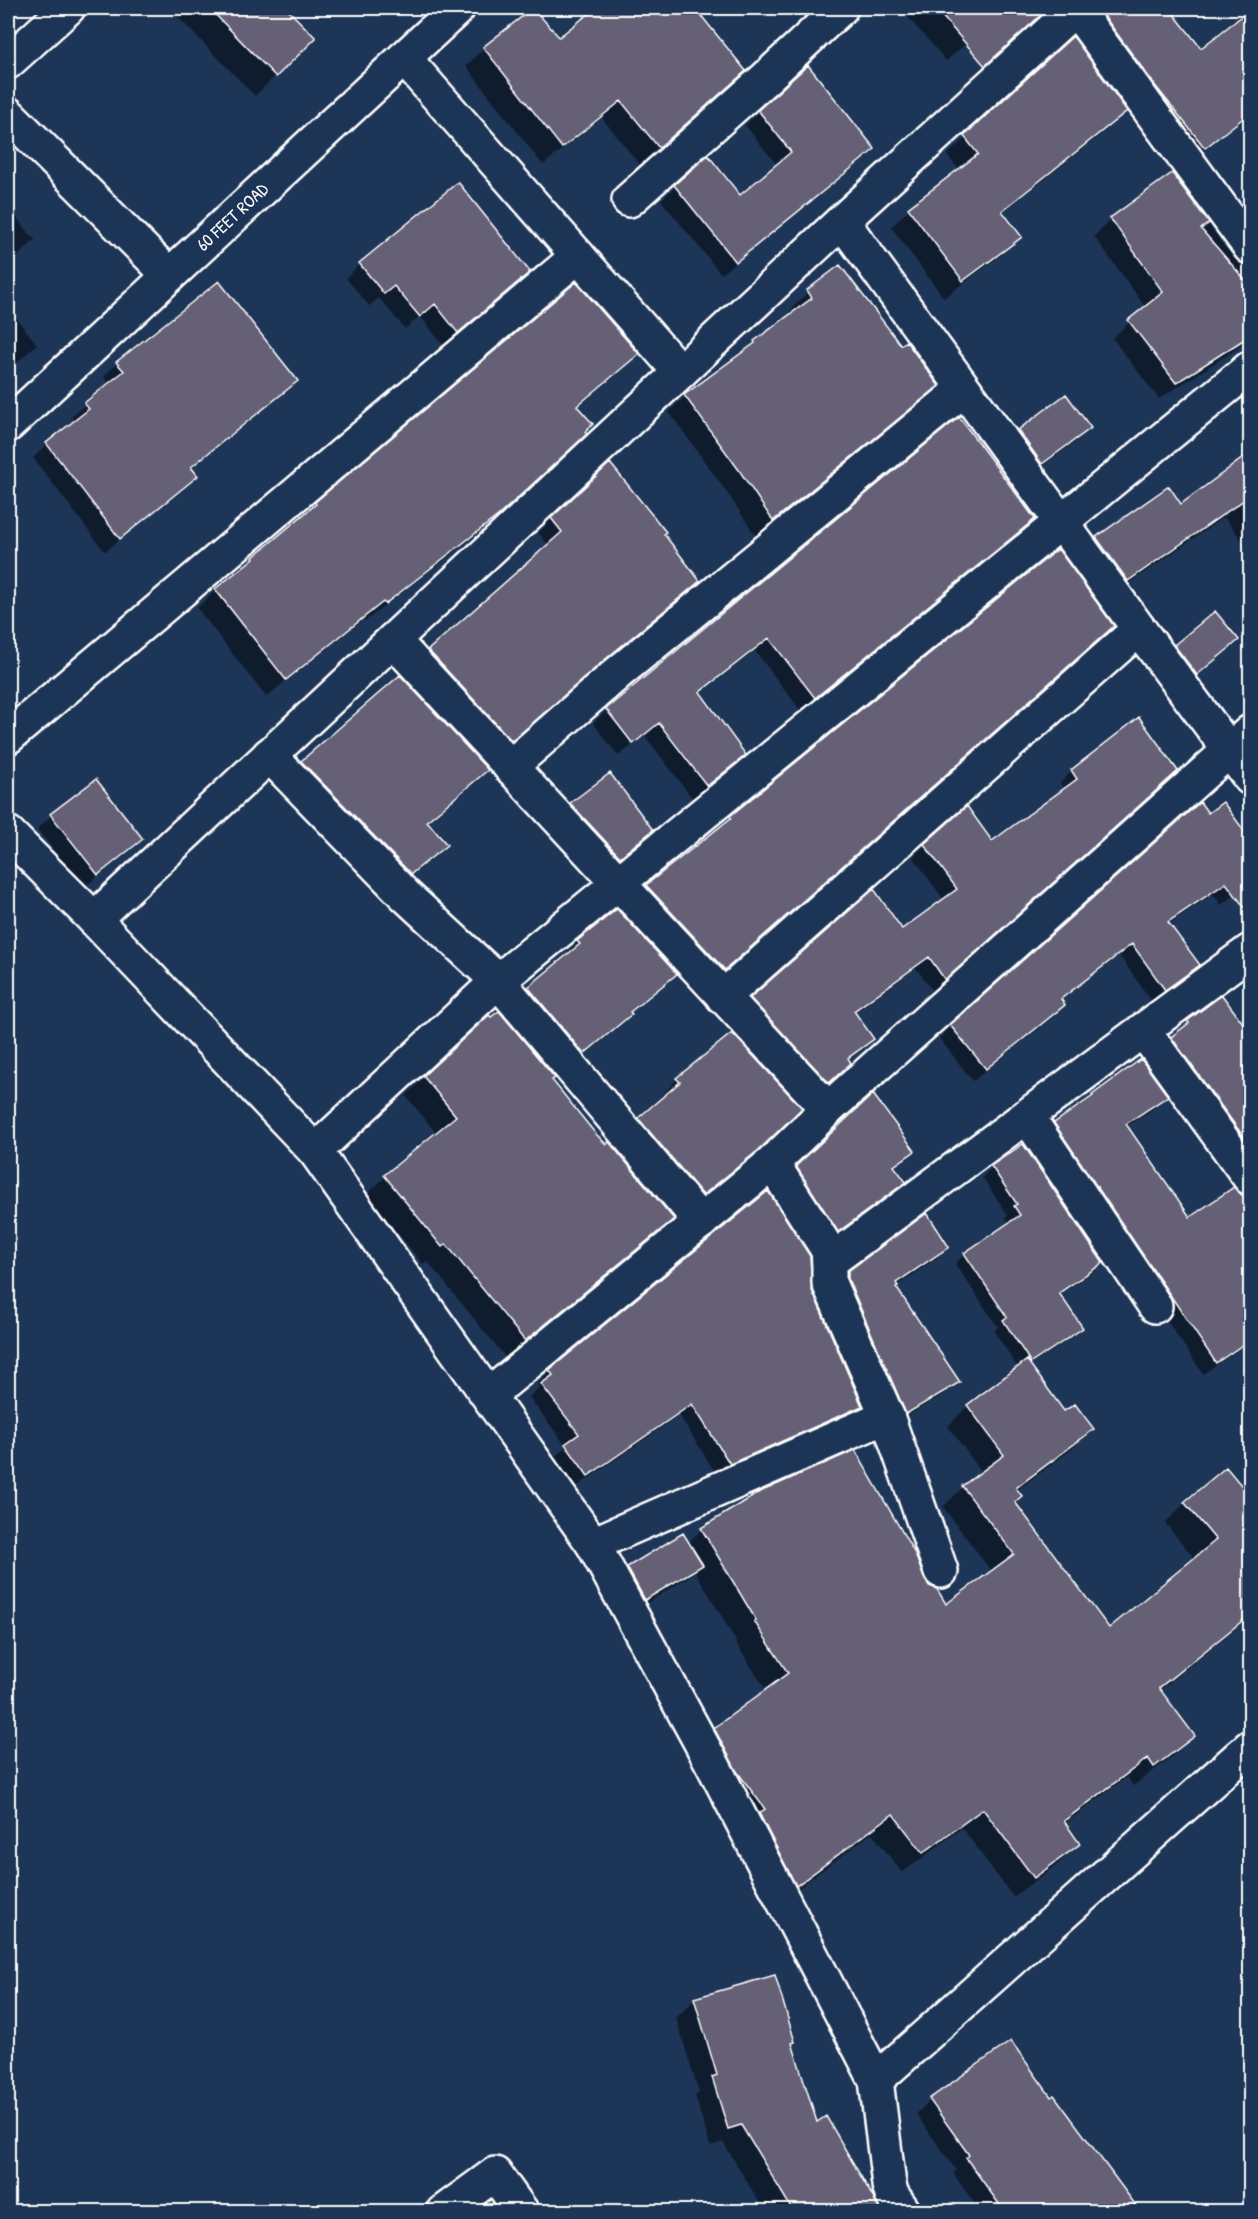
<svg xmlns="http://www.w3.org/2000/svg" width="1258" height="2219" font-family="'Patrick Hand',sans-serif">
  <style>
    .shadow { fill: #0007 }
    .building { fill: #656075; stroke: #fff; stroke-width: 1.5 }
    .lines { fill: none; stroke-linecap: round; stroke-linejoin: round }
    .minor-casing { stroke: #fff; stroke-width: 38 }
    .minor { stroke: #1d3557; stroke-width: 33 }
    .labels { text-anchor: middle; stroke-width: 4.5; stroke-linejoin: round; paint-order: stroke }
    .street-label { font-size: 18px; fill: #fff; stroke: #1d3557 }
  </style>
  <rect width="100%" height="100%" fill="#1d3557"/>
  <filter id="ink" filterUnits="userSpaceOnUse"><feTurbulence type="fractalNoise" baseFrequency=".0167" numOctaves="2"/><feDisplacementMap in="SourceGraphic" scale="12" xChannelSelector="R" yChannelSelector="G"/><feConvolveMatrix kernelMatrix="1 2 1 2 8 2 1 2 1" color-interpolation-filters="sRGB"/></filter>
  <g filter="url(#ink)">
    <!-- shadow -->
    <path class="shadow" d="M 169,8 L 284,8 L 314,38 L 255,96 Z
      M 598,8 L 693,8 L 744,71 L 640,165 L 602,118 L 543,165 L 466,66 L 484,48 L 534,9 L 558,39 Z
      M 900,8 L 1006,8 L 946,61 Z
      M 1100,8 L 1167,8 L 1201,50 L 1250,11 L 1250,114 L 1185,165 L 1080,27 Z
      M 1072,39 L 1125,111 L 1107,129 L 1002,213 L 1020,236 L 1002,254 L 944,298 L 891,227 L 909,209 L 959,170 L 947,155 Z
      M 808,67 L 873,149 L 859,163 L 721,274 L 661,200 L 708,157 L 740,197 L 777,165 L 745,125 Z
      M 1172,175 L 1234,259 L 1242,266 L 1250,267 L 1250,340 L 1159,399 L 1112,338 L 1146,308 L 1094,236 L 1111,219 Z
      M 458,184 L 528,272 L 443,345 L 420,316 L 405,329 L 379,298 L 369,306 L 346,278 L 360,264 Z
      M 1250,204 L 1250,257 L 1228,225 Z
      M 8,207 L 35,240 L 8,265 Z
      M 840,267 L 901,347 L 937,385 L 920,402 L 756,536 L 723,487 L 669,412 L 685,396 L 746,352 L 795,312 L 792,308 L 808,292 Z
      M 8,308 L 37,344 L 8,371 Z
      M 637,354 L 577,408 L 566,452 L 479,533 L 365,621 L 364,619 L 266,697 L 197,608 L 216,590 L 243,568 L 316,504 Z
      M 117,363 L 296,380 L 282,394 L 190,468 L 196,476 L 182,489 L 105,552 L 33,458 L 47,444 L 75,422 L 71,417 L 109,384 L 104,377 Z
      M 1066,397 L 1089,428 L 1075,442 L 1028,476 L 1005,445 L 1019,431 Z
      M 1250,454 L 1250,551 L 1224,517 L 1111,596 L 1081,554 L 1097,539 L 1168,488 L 1181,506 Z
      M 552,519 L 662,534 L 698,581 L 497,753 L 415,665 L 549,546 L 538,533 Z
      M 1034,519 L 1020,532 L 801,711 L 755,651 L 699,694 L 744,754 L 693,799 L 645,736 L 618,756 L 593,723 L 607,710 Z
      M 1098,640 L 710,983 L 633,900 L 647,886 L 719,829 L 731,817 Z
      M 1237,640 L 1182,688 L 1161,660 L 1175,646 Z
      M 399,677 L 476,780 L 426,822 L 445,845 L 400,883 L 292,772 Z
      M 1139,720 L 1164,783 L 932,990 L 916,968 L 854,1013 L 872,1039 L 847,1060 L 837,1075 L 817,1093 L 740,1011 L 751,999 L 902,931 L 944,900 L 913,857 L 925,845 L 967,808 L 992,843 L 1065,790 L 1060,783 L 1072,771 Z
      M 610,775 L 651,830 L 605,870 L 557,818 L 571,804 Z
      M 95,781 L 141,839 L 127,853 L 83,888 L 37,829 L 51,816 Z
      M 1208,815 L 1250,883 L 1221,905 L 1213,894 L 1168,924 L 1198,965 L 1185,977 L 1152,1002 L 1119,955 L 1060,1001 L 1063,1005 L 1051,1018 L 973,1081 L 939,1038 L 952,1026 Z
      M 578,942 L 675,974 L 569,1067 L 515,1002 L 566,958 L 564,956 Z
      M 1188,1022 L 1250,1037 L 1250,1176 L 1160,1050 Z
      M 424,1077 L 550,1081 L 594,1134 L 672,1219 L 654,1237 L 506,1358 L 427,1261 L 423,1264 L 366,1195 L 385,1177 L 437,1134 L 406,1096 Z
      M 677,1079 L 800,1108 L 744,1163 L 688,1208 L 625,1133 L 666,1096 L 664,1093 Z
      M 1166,1096 L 1154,1108 L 1126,1127 L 1189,1219 L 1242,1197 L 1250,1198 L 1250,1342 L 1203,1374 L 1043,1136 L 1055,1124 Z
      M 913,1151 L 894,1168 L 904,1182 L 890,1196 L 824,1244 L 783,1181 L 797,1167 Z
      M 992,1167 L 1102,1263 L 1092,1273 L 1058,1295 L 1081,1328 L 1071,1338 L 1029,1366 L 1064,1414 L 1092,1429 L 1072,1449 L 1016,1491 L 1014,1503 L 1108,1630 L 1195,1559 L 1165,1523 L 1185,1503 L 1250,1499 L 1250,1616 L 1159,1691 L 1193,1736 L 1173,1756 L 1133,1786 L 1127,1777 L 1064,1824 L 1078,1844 L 1058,1864 L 1013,1897 L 962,1828 L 902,1873 L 872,1833 L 776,1905 L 695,1749 L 715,1729 L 767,1691 L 735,1642 L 736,1641 L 695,1571 L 687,1578 L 631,1613 L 614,1582 L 628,1568 L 688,1543 L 702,1529 L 751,1497 L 854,1452 L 922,1578 L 946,1606 L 992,1572 L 943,1507 L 963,1487 L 982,1473 L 948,1426 L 968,1406 L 1018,1368 L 994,1331 L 998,1327 L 955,1264 L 965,1254 L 1010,1224 L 1005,1217 L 1008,1215 L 982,1177 Z
      M 767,1193 L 861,1406 L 848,1418 L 717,1475 L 679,1415 L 575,1488 L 554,1458 L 566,1446 L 529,1397 L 540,1387 L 537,1384 L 550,1371 Z
      M 947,1247 L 937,1258 L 895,1287 L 958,1381 L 947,1392 L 895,1423 L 838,1284 L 849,1273 Z
      M 774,1976 L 791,2044 L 816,2124 L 825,2118 L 879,2212 L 765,2212 L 723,2142 L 710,2146 L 695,2096 L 699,2093 L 676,2018 L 694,2000 Z
      M 1010,2043 L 1050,2099 L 1137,2210 L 1140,2208 L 1144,2212 L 980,2212 L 953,2173 L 956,2170 L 916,2114 L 930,2100 Z"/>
    <!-- building -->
    <path class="building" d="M 209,8 L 286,8 L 316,38 L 276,77 Z
      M 533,8 L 559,37 L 596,8 L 695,8 L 746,71 L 659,148 L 621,101 L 562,148 L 483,47 Z
      M 935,8 L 1049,8 L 985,66 Z
      M 1098,8 L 1169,8 L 1201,48 L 1251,9 L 1251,112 L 1205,148 L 1157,88 Z
      M 1073,36 L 1127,111 L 1002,211 L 1022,237 L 963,281 L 908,208 L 978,154 L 964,136 Z
      M 808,65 L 875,149 L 736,262 L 674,185 L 708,155 L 740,195 L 791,152 L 758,110 Z
      M 1172,173 L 1209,223 L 1201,229 L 1251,287 L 1251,335 L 1176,383 L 1128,320 L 1163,292 L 1110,218 Z
      M 458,182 L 530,272 L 458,333 L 435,304 L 420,317 L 394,286 L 384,294 L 359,263 Z
      M 840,265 L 901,345 L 906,341 L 939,386 L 773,521 L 739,470 L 684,395 L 755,343 L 754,341 L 812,298 L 807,290 Z
      M 219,281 L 298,381 L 191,467 L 198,476 L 120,539 L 46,443 L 89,409 L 84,403 L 124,371 L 116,362 Z
      M 576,282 L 639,354 L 577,406 L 593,424 L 585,432 L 587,434 L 499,515 L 385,604 L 383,602 L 286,680 L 215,589 L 254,558 L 253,557 L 316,504 L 315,502 Z
      M 1066,394 L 1091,428 L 1042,464 L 1018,430 Z
      M 959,417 L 1035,519 L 815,698 L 769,638 L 700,692 L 746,755 L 707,786 L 659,723 L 633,744 L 606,709 Z
      M 1251,452 L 1251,495 L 1128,581 L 1096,537 L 1169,486 L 1181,504 Z
      M 610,463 L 666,532 L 664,534 L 700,581 L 607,658 L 512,741 L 428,650 L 562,532 L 551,518 Z
      M 1058,549 L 1114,626 L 725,970 L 646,885 L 731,818 L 730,816 Z
      M 1215,611 L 1239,640 L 1197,675 L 1174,645 Z
      M 400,675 L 488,770 L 427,821 L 447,845 L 411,874 L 301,761 Z
      M 1139,717 L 1178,771 L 945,980 L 929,957 L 854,1011 L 874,1039 L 848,1058 L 851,1063 L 829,1083 L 750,998 L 874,889 L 902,929 L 957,889 L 924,844 L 967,806 L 992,841 L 1077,779 L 1071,770 Z
      M 610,773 L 653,830 L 620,857 L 570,803 Z
      M 96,779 L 143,839 L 98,875 L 50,814 Z
      M 1200,802 L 1208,813 L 1223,802 L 1251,840 L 1251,916 L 1226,883 L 1168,922 L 1200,965 L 1165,990 L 1132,944 L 1061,999 L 1065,1005 L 986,1069 L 950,1025 Z
      M 617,909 L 677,974 L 630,1012 L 632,1014 L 584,1054 L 528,987 L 580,944 L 577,941 Z
      M 1222,995 L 1251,1034 L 1251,1147 L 1171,1037 L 1189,1023 L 1187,1021 Z
      M 499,1011 L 555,1078 L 552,1080 L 595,1133 L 606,1144 L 609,1142 L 674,1219 L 525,1341 L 446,1244 L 442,1247 L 384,1175 L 456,1116 L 423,1076 L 489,1015 L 491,1017 Z
      M 732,1033 L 802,1108 L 760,1149 L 703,1195 L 638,1118 L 680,1082 L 676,1078 Z
      M 1141,1059 L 1168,1096 L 1126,1124 L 1190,1217 L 1234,1187 L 1242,1195 L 1251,1197 L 1251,1339 L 1216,1363 L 1054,1123 L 1093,1096 L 1092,1095 Z
      M 873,1094 L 915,1151 L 894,1166 L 906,1182 L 838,1232 L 796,1166 Z
      M 1023,1144 L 1103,1263 L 1059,1293 L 1083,1328 L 1031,1363 L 1003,1320 L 1007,1317 L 964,1253 L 1020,1215 L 1014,1206 L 1017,1204 L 991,1166 Z
      M 768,1191 L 810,1256 L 812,1290 L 862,1406 L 730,1464 L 692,1404 L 588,1476 L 565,1444 L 579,1434 L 541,1384 L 553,1375 L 549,1370 Z
      M 927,1213 L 949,1247 L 896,1283 L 898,1286 L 896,1287 L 960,1382 L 906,1414 L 848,1279 L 848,1271 Z
      M 1027,1360 L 1064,1411 L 1075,1404 L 1094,1429 L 1016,1488 L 1022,1496 L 1015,1502 L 1109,1628 L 1216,1540 L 1184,1502 L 1226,1467 L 1251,1497 L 1251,1614 L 1159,1688 L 1195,1736 L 1154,1767 L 1148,1758 L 1064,1821 L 1080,1844 L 1034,1878 L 983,1809 L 923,1853 L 893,1814 L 796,1886 L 759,1813 L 765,1809 L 736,1770 L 714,1728 L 788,1673 L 754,1621 L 756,1620 L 701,1528 L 752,1497 L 751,1496 L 855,1450 L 915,1554 L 924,1578 L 929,1586 L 937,1589 L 946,1604 L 1014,1554 L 962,1486 L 1004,1455 L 967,1405 Z
      M 683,1533 L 703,1565 L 645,1600 L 627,1567 Z
      M 775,1975 L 795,2042 L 792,2043 L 817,2122 L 826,2116 L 881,2211 L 793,2211 L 741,2125 L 728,2129 L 712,2077 L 717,2075 L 694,1998 Z
      M 1011,2041 L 1051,2097 L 1054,2095 L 1140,2211 L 1004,2211 L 966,2158 L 969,2155 L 929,2099 Z"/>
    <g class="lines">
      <!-- minor casing -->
      <g class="minor-casing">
        <g id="minor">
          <path d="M 1075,8 L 1250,247"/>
          <path d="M 404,58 L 680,372"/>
          <path d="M 8,62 L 68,8"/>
          <path d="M 8,114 L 169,275"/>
          <path d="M 629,200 L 766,78 L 841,8"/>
          <path d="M 842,221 L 1139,629 L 1250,778"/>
          <path id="s1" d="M 8,425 L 458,8"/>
          <path d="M 393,640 L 828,1109"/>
          <path d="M 8,737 L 578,256"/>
          <path d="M 269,755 L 406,896 L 498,981 L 701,1222"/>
          <path d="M 510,767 L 619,672 L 964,389"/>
          <path d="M 8,833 L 94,919 L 315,1151 L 593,1544 L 714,1767 L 876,2080 L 889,2185 L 892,2195 L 904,2212"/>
          <path d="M 94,919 L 842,221 L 1076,8"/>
          <path d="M 723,997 L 1139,629"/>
          <path d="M 1143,1030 L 1250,1178"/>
          <path d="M 1027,1116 L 1155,1306"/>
          <path d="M 315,1151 L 498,981 L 1250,368"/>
          <path d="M 772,1163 L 828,1250 L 829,1262"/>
          <path d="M 489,1395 L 772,1163 L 828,1109 L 1250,732"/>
          <path d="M 887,1416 L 829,1283 L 829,1262 L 1250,951"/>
          <path d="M 593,1544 L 887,1416 L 941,1571"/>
          <path d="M 876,2080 L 1250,1747"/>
          <path d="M 443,2212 L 495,2174 L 522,2212"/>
        </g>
      </g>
      <!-- minor -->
      <use href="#minor" class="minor"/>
    </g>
  </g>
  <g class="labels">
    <!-- street labels -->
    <g class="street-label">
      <text dy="6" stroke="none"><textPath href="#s1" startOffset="306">60 FEET ROAD</textPath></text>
    </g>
  </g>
  <!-- margin -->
  <rect width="1258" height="2219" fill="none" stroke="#1d3557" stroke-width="30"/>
  <rect x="15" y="15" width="1228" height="2189" fill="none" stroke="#fff" stroke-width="2" filter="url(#ink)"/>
</svg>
